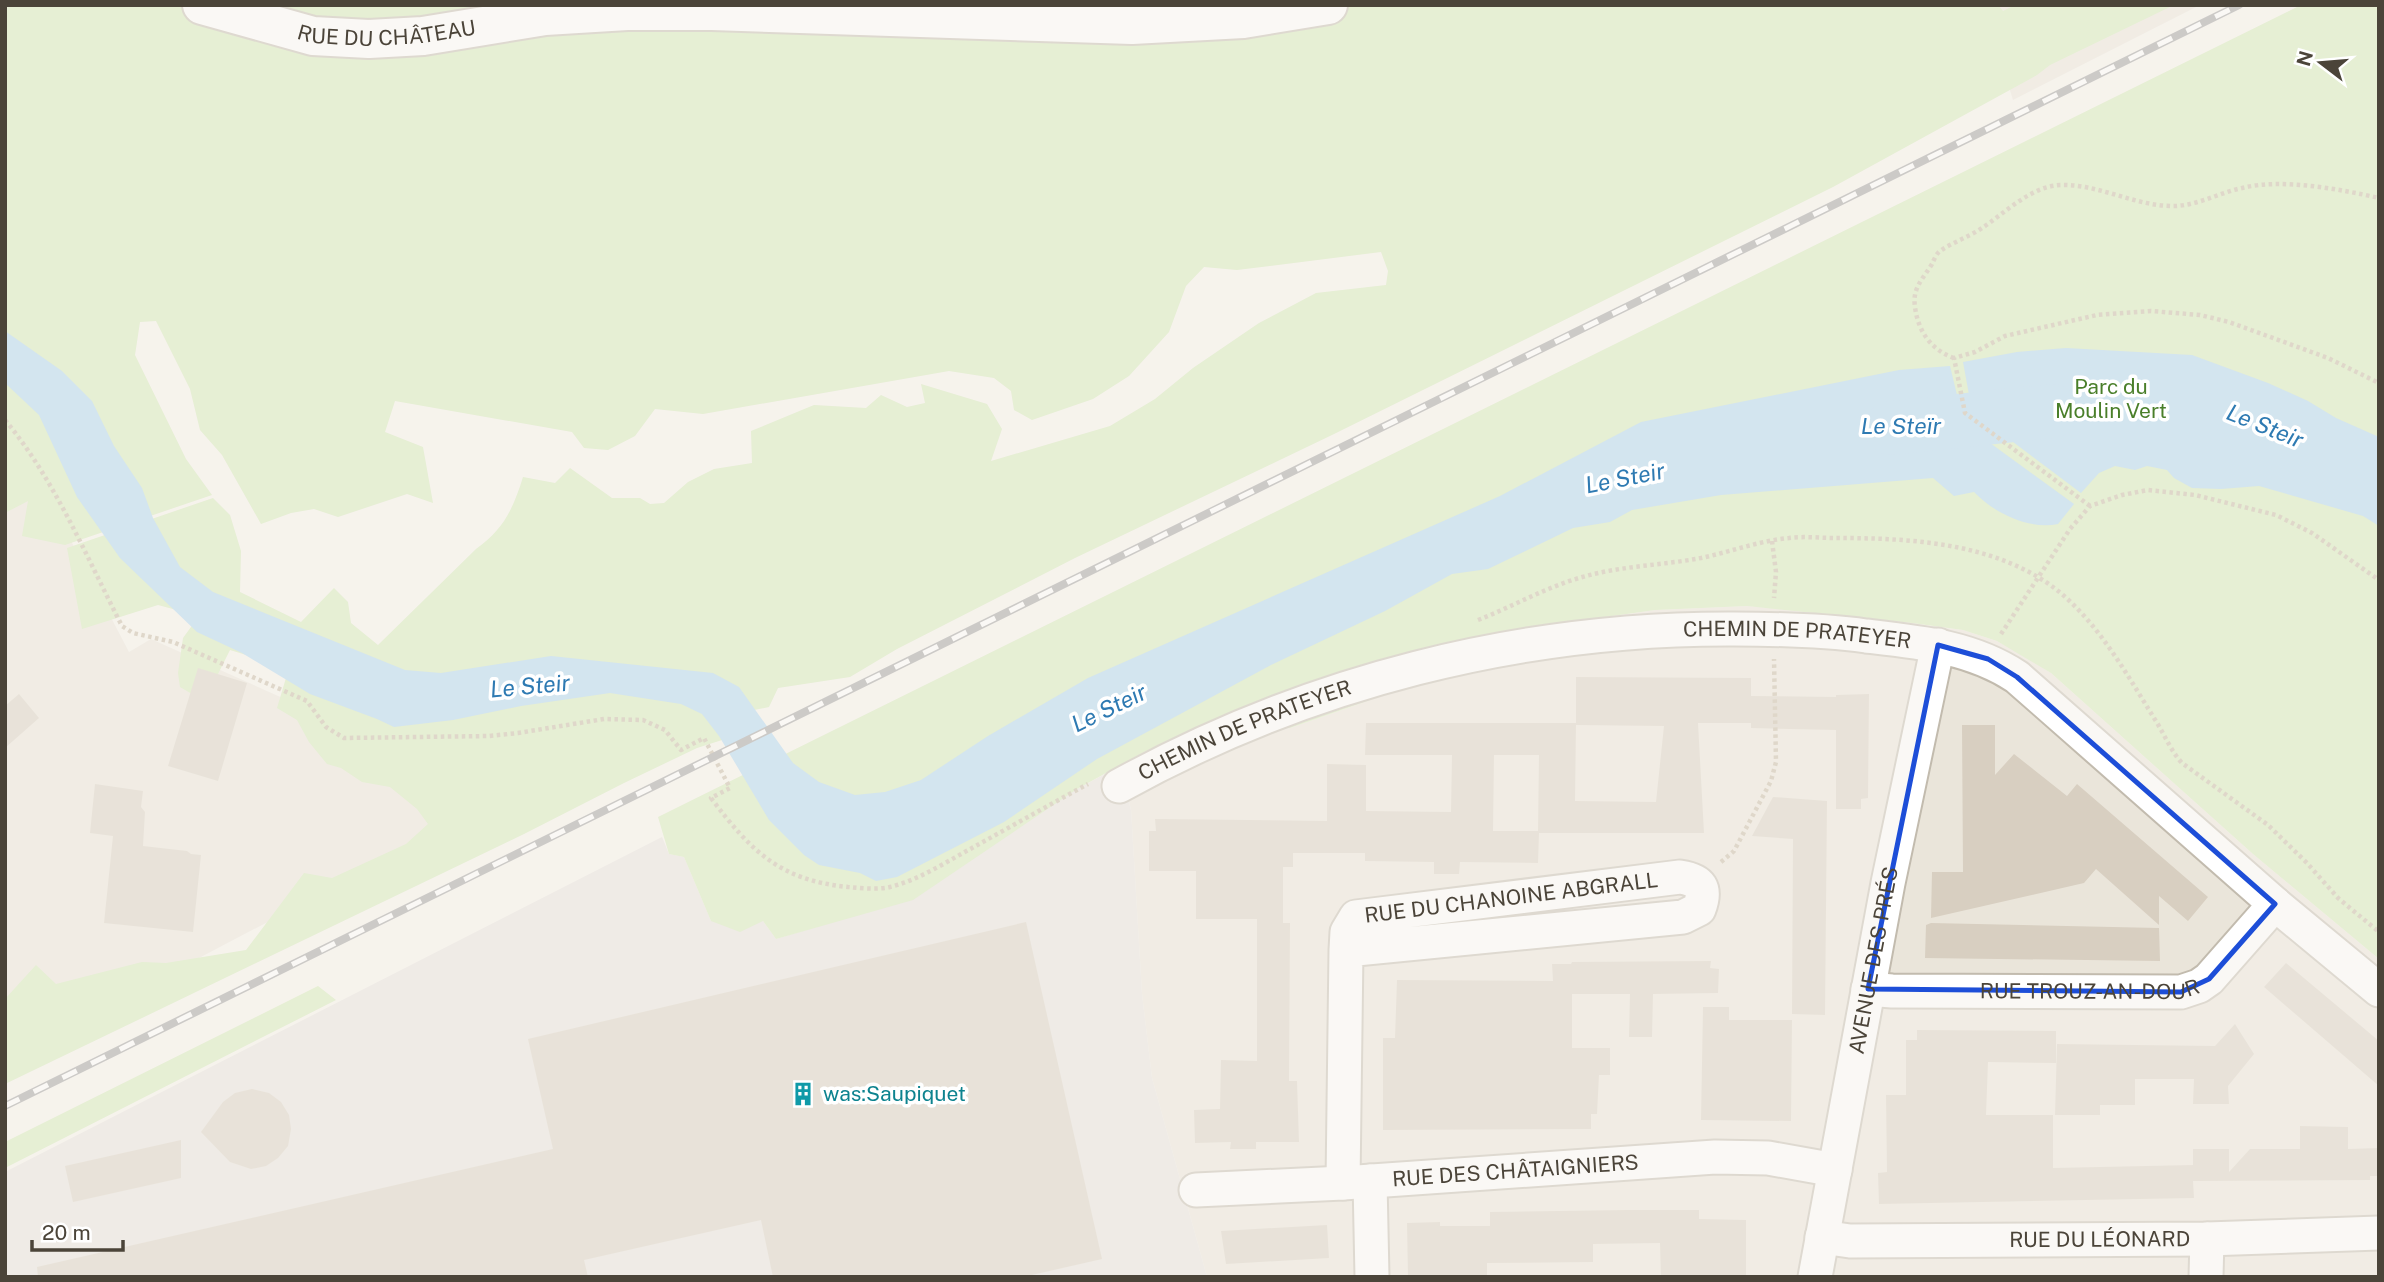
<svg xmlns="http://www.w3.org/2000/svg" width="2384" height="1282" font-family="'Public Sans',sans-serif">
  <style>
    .residential { fill: #eae5da }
    .industrial { fill: #e6e2dd }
    .green { fill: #d2eab5 }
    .water { fill: #a9d4f2 }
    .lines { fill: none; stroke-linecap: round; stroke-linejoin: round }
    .river { stroke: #a9d4f2; stroke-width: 54 }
    .building { fill: #d8cfc1; fill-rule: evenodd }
    .minor-casing { stroke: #c2bbae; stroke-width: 37 }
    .tertiary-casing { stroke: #c2bbae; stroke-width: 42 }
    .path { stroke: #c4b79f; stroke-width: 4.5; stroke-dasharray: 3.5 3.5; stroke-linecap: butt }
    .minor { stroke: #fff; stroke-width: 33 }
    .tertiary { stroke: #fff; stroke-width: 38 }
    .rail-casing { stroke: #9a9a9a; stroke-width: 8 }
    .rail { stroke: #fff; stroke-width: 5; stroke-dasharray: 16; stroke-linecap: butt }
    .marked { fill: none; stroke: #1d4ed8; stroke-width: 5; stroke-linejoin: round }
    .labels { text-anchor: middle; stroke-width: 7; stroke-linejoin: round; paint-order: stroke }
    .street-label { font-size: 21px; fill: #4b4439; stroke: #fff }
    .park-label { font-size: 21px; fill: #4a7f2a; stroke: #fff }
    .culture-label { font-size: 21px; fill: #0d838f; stroke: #fff; text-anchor: start }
    .water-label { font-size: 23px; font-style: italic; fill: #2e7ab2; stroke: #fff }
  </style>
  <rect width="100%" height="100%" fill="#f6f3ec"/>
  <!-- residential -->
  <path class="residential" d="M 1984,5 L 2200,5 L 2013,100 Z
    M 5,436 L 24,451 L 129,652 L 151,639 L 305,708 L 633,730 L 5,1060 Z
    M 1747,606 L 1832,613 L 1963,630 L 1997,641 L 2016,651 L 2051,673 L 2253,854 L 2379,959 L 2379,1277 L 1207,1277 L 1152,1078 L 1142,994 L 1131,810 L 1120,766 L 1146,751 L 1206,725 L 1290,728 L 1476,663 L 1557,651 L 1591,619 L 1655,610 Z"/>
  <!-- industrial -->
  <path class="industrial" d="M 1120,766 L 1131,810 L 1142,994 L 1152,1078 L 1207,1277 L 5,1277 L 5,1172 L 662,837 L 669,854 L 684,857 L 711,921 L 763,921 L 776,939 L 822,925 Z"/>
  <!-- green -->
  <path class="green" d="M 5,5 L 1998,5 L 2003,11 L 2015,5 L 2174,5 L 2050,65 L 2037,75 L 1833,187 L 1332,435 L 1075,558 L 897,649 L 850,677 L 778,688 L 769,707 L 739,713 L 722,740 L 697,748 L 624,783 L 524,834 L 5,1084 L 5,999 L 36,965 L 56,984 L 142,962 L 166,963 L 246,950 L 304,873 L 332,878 L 406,844 L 428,824 L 417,809 L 390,787 L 362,782 L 341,768 L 327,764 L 309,742 L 297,720 L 277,708 L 289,668 L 230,650 L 211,688 L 192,694 L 180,687 L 178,673 L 183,638 L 199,616 L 158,605 L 82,629 L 67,548 L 213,498 L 230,515 L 241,551 L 240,592 L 301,622 L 334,588 L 348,602 L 351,623 L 378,645 L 476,549 C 504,529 513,509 523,477 L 555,483 L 570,468 L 612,498 L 640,498 L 650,504 L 664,503 L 688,482 L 714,469 L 752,463 L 751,431 L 814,405 L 866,408 L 881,395 L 907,407 L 925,403 L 921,384 L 987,404 L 1002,429 L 991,461 L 1110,426 L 1155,399 L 1193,368 L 1259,323 L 1316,293 L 1386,285 L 1388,271 L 1381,252 L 1237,270 L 1204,267 L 1186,286 L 1169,332 L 1129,376 L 1093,399 L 1032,420 L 1014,410 L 1011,391 L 994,378 L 949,371 L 703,414 L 655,409 L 635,436 L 608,450 L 584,448 L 572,432 L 395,401 L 385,432 L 423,447 L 433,503 L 407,494 L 338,517 L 314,509 L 291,513 L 261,524 L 222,455 L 200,430 L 190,389 L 156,321 L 140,322 L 135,355 L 186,459 L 212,495 L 65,545 L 22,536 L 28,501 L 5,513 Z
    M 2301,5 L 2379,5 L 2379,959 L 2253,854 L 2051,673 L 1997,641 L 1963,630 L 1912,623 L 1747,606 L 1655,610 L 1591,619 L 1557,651 L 1476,663 L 1290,728 L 1206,725 L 1146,751 L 1077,789 L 913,900 L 776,939 L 763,921 L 740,932 L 711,921 L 684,857 L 669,854 L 658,817 Z
    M 318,986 L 336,1000 L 5,1168 L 5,1142 Z"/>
  <!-- water -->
  <path class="water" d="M 5,331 L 62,371 L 92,401 L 114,446 L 142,488 L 153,518 L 180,567 L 213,592 L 405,670 L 441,673 L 551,656 L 713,673 L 739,687 L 793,763 L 819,782 L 855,795 L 885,792 L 921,780 L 988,736 L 1088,678 L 1500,496 L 1641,422 L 1899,370 L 1950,366 L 1964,424 L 2074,504 L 2058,524 C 2029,530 1994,513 1974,492 L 1954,496 L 1933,478 L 1721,495 L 1632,510 L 1610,522 L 1573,528 L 1488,569 L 1452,574 L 1385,611 L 1271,665 L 1097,759 L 1004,822 L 897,877 L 876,881 L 860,873 L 819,865 L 804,855 L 769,820 L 719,736 L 702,714 L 681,704 L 610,693 L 521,706 L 453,720 L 394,727 L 377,719 L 310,694 L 242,653 L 197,632 L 120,558 L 77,497 L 39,415 L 5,383 Z
    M 2066,348 L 2192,355 L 2268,383 L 2308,401 L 2336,418 L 2379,437 L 2379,526 L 2363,516 L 2259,486 L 2221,489 L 2192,488 L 2174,478 L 2167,470 L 2147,466 L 2135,470 L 2115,466 L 2099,473 L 2081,493 L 1972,411 L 1963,362 L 2017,352 Z"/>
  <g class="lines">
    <!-- river -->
    <path class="river" d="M 1891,428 L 2052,411"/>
  </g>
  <!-- building -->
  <path class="building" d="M 198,668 L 247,683 L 218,781 L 168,766 Z
    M 1576,677 L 1751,678 L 1751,696 L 1836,697 L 1836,695 L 1869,694 L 1868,798 L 1861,799 L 1861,809 L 1836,809 L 1836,730 L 1751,728 L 1751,723 L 1698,723 L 1704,833 L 1539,833 L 1538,863 L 1460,862 L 1459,874 L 1434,874 L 1434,862 L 1365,861 L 1365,853 L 1293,853 L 1293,867 L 1283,867 L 1283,923 L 1290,923 L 1289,1081 L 1297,1081 L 1299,1142 L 1256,1142 L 1256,1149 L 1230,1149 L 1231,1142 L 1195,1143 L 1194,1110 L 1220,1109 L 1221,1060 L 1257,1061 L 1257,919 L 1196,919 L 1196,871 L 1149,871 L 1149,831 L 1156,831 L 1155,819 L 1327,821 L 1327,764 L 1366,765 L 1366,811 L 1451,812 L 1452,755 L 1365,755 L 1366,723 L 1576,723 L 1575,801 L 1656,802 L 1664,726 L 1576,725 ZM 1494,755 L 1539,755 L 1538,831 L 1493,831 Z
    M 19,694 L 39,718 L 5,748 L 5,706 Z
    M 1962,725 L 1995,725 L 1995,775 L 2014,754 L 2067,796 L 2077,784 L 2208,897 L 2188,921 L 2159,896 L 2159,925 L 2096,869 L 2084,883 L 1931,918 L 1932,872 L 1963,872 Z
    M 95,784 L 143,791 L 141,807 L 145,812 L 143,846 L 187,851 L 191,854 L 201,855 L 193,932 L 104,923 L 113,836 L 90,833 Z
    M 1773,797 L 1827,801 L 1825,1015 L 1792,1014 L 1793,839 L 1752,836 Z
    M 1026,922 L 1102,1259 L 1023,1277 L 773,1277 L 761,1220 L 584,1260 L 588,1277 L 38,1277 L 37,1267 L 553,1149 L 528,1039 Z
    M 1931,923 L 2159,928 L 2160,961 L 1925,958 L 1926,925 Z
    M 1711,961 L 1710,968 L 1719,969 L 1718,993 L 1653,994 L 1652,1037 L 1629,1037 L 1630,994 L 1572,994 L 1572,1048 L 1610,1048 L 1610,1075 L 1599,1075 L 1597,1114 L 1591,1114 L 1591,1129 L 1383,1130 L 1383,1038 L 1395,1038 L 1397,980 L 1553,981 L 1552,964 L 1571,964 L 1572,962 Z
    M 2286,963 L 2379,1041 L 2379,1086 L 2264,987 Z
    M 1703,1007 L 1729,1007 L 1729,1020 L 1792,1020 L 1791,1121 L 1701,1120 Z
    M 2235,1024 L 2254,1054 L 2228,1086 L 2229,1104 L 2193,1104 L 2194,1079 L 2135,1079 L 2135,1105 L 2100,1105 L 2100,1115 L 2055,1115 L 2057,1044 L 2215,1046 Z
    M 1917,1030 L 2056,1031 L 2056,1063 L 1988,1062 L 1986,1115 L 2053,1115 L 2053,1168 L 2193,1165 L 2193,1149 L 2229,1149 L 2229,1172 L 2250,1149 L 2300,1149 L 2300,1126 L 2348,1127 L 2348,1149 L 2379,1148 L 2379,1176 L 2370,1176 L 2370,1180 L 2193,1181 L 2194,1198 L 1879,1204 L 1878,1173 L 1887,1172 L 1886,1095 L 1906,1095 L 1906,1040 L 1917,1040 Z
    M 252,1089 L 269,1093 L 281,1102 L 289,1115 L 291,1129 L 288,1146 L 278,1158 L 266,1166 L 251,1169 L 230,1162 L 201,1132 L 223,1102 L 235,1093 Z
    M 181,1140 L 181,1178 L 73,1202 L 65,1166 Z
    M 1627,1210 L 1699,1210 L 1699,1219 L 1746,1220 L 1746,1277 L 1661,1277 L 1660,1243 L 1593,1244 L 1593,1262 L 1487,1263 L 1487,1276 L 1408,1277 L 1407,1223 L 1440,1222 L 1440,1226 L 1490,1226 L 1490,1212 Z
    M 1327,1225 L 1329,1258 L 1226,1264 L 1221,1231 Z"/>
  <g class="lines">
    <!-- minor casing -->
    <g class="minor-casing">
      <g id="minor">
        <path id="s1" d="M 1119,786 C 1307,682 1519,628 1734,629 C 1778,629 1822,630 1866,636 C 1919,642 1972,647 2017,677 L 2275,904 L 2379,990"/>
        <path id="s2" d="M 1868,989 L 1892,991 L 2181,992 L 2199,986 L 2209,979 L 2275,904"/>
        <path d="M 1370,1181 L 1372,1277"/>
        <path id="s3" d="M 1343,1183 L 1346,950 L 1347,932 L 1356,917 L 1680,877 C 1701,880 1707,888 1699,909 L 1683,917 L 1346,950"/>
        <path id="s4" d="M 1196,1190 L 1343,1183 L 1715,1157 L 1768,1158 L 1835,1170"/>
        <path id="s5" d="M 1822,1237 L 1850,1241 L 2207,1239 L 2379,1233"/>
        <path id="s6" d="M 1815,1277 L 1888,883 L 1938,645"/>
        <path d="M 2206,1277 L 2207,1239"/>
      </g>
    </g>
    <!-- tertiary casing -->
    <g class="tertiary-casing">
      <g id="tertiary">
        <path id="s7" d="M 202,5 L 313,36 L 369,39 L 423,36 L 545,16 L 627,11 L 712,11 L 1132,25 L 1243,19 L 1328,5"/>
      </g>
    </g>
    <!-- path -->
    <path class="path" d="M 1954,358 C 1931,350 1918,331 1915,307 C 1912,288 1923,279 1932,264 C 1934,260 1936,254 1940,251 C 1953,242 1969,237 1982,228 C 2005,213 2031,186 2061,185 C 2098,184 2133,205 2170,206 C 2195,207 2218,193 2242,188 C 2282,178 2339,189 2379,198
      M 5,420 C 55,480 86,556 122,626 L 133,633 L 173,642 L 307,701 L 326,727 L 344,738 L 489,736 L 518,733 L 604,719 L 643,720 L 665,730 L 681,750 L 704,738 L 730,788 L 711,798 C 751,851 779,880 848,887 C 861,888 877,890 890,887 C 919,880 946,862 972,848 C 1010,827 1049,805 1088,784
      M 2090,506 L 1965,413 L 1954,358 L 1975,352 L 2005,336 L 2097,315 L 2151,311 L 2200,315 L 2229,322 L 2328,358 L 2379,383
      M 1772,541 L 1776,572 L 1774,598
      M 1478,620 C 1514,606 1548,586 1586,576 C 1622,566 1664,565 1701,558 C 1730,552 1758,541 1789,538 C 1804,536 1821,538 1836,538 C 1913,538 2002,543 2063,595 C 2101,628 2128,676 2154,718 C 2164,733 2170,750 2182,763 L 2268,825 L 2307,863 L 2338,898 L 2379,932
      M 2001,634 L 2070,529 L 2090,506 L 2122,495 L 2148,490 L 2195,495 L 2276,515 L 2312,533 L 2379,580
      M 1721,862 L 1734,851 L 1771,781 L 1776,762 L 1774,659"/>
    <!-- minor -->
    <use href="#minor" class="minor"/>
    <!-- tertiary -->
    <use href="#tertiary" class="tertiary"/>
    <!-- rail casing -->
    <g class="rail-casing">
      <path id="rail" d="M 5,1106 L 2239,5"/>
    </g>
    <!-- rail -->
    <use href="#rail" class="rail"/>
  </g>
  <!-- marked area -->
  <path d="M0 0H2384V1282H0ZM 1938,645 L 1988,659 L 2017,677 L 2275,904 L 2209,979 L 2181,992 L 1868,989 Z" fill="#f6f3ec" fill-opacity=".55" fill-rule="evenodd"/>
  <path class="marked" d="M 1938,645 L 1988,659 L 2017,677 L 2275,904 L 2209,979 L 2181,992 L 1868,989 Z"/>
  <!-- icons -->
  <defs>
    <g id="building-bare" transform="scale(1.89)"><path d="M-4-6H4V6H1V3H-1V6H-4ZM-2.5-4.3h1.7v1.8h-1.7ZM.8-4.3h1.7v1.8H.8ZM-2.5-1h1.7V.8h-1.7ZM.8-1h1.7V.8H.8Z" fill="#0f9aa8" stroke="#fff" stroke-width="2.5" paint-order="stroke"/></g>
  </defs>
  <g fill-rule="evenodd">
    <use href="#building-bare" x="803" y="1094"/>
  </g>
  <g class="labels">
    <!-- street labels -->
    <g class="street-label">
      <text dy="7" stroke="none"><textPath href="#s7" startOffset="189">RUE DU CHÂTEAU</textPath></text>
      <text dy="7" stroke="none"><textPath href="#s1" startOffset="705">CHEMIN DE PRATEYER</textPath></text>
      <text dy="7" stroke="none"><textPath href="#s1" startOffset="138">CHEMIN DE PRATEYER</textPath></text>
      <text dy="7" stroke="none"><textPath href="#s3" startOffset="425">RUE DU CHANOINE ABGRALL</textPath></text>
      <text dy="7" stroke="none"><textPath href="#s6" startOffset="322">AVENUE DES PRÉS</textPath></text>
      <text dy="7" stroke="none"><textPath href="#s2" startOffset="222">RUE TROUZ-AN-DOUR</textPath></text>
      <text dy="7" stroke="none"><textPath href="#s4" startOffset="320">RUE DES CHÂTAIGNIERS</textPath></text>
      <text dy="7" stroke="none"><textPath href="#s5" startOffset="278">RUE DU LÉONARD</textPath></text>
    </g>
    <!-- park labels -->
    <g class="park-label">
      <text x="2111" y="394">Parc du<tspan x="2111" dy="24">Moulin Vert</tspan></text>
    </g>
    <!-- culture labels -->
    <g class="culture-label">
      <text x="823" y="1101">was:Saupiquet</text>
    </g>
    <!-- water labels -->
    <g class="water-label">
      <text x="1901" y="434">Le Steïr</text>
      <text transform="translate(2265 426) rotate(22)" y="8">Le Steir</text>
      <text transform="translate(1625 478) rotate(-11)" y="8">Le Steir</text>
      <text transform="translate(530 686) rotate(-5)" y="8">Le Steir</text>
      <text transform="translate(1109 708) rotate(-26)" y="8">Le Steir</text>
    </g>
  </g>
  <!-- border -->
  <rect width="2384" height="1282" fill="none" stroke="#4b4439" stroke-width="14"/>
  <!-- north arrow -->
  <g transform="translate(2321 63) rotate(286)" stroke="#ffffff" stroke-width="5" paint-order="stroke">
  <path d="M0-5L12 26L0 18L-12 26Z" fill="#4b4439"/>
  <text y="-10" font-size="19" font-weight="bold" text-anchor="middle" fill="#4b4439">N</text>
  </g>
  <!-- scale -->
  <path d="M32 1240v10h91v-10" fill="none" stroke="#4b4439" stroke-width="3.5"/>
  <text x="42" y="1240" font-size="21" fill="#4b4439" stroke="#ffffff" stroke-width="5" paint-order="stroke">20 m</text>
</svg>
